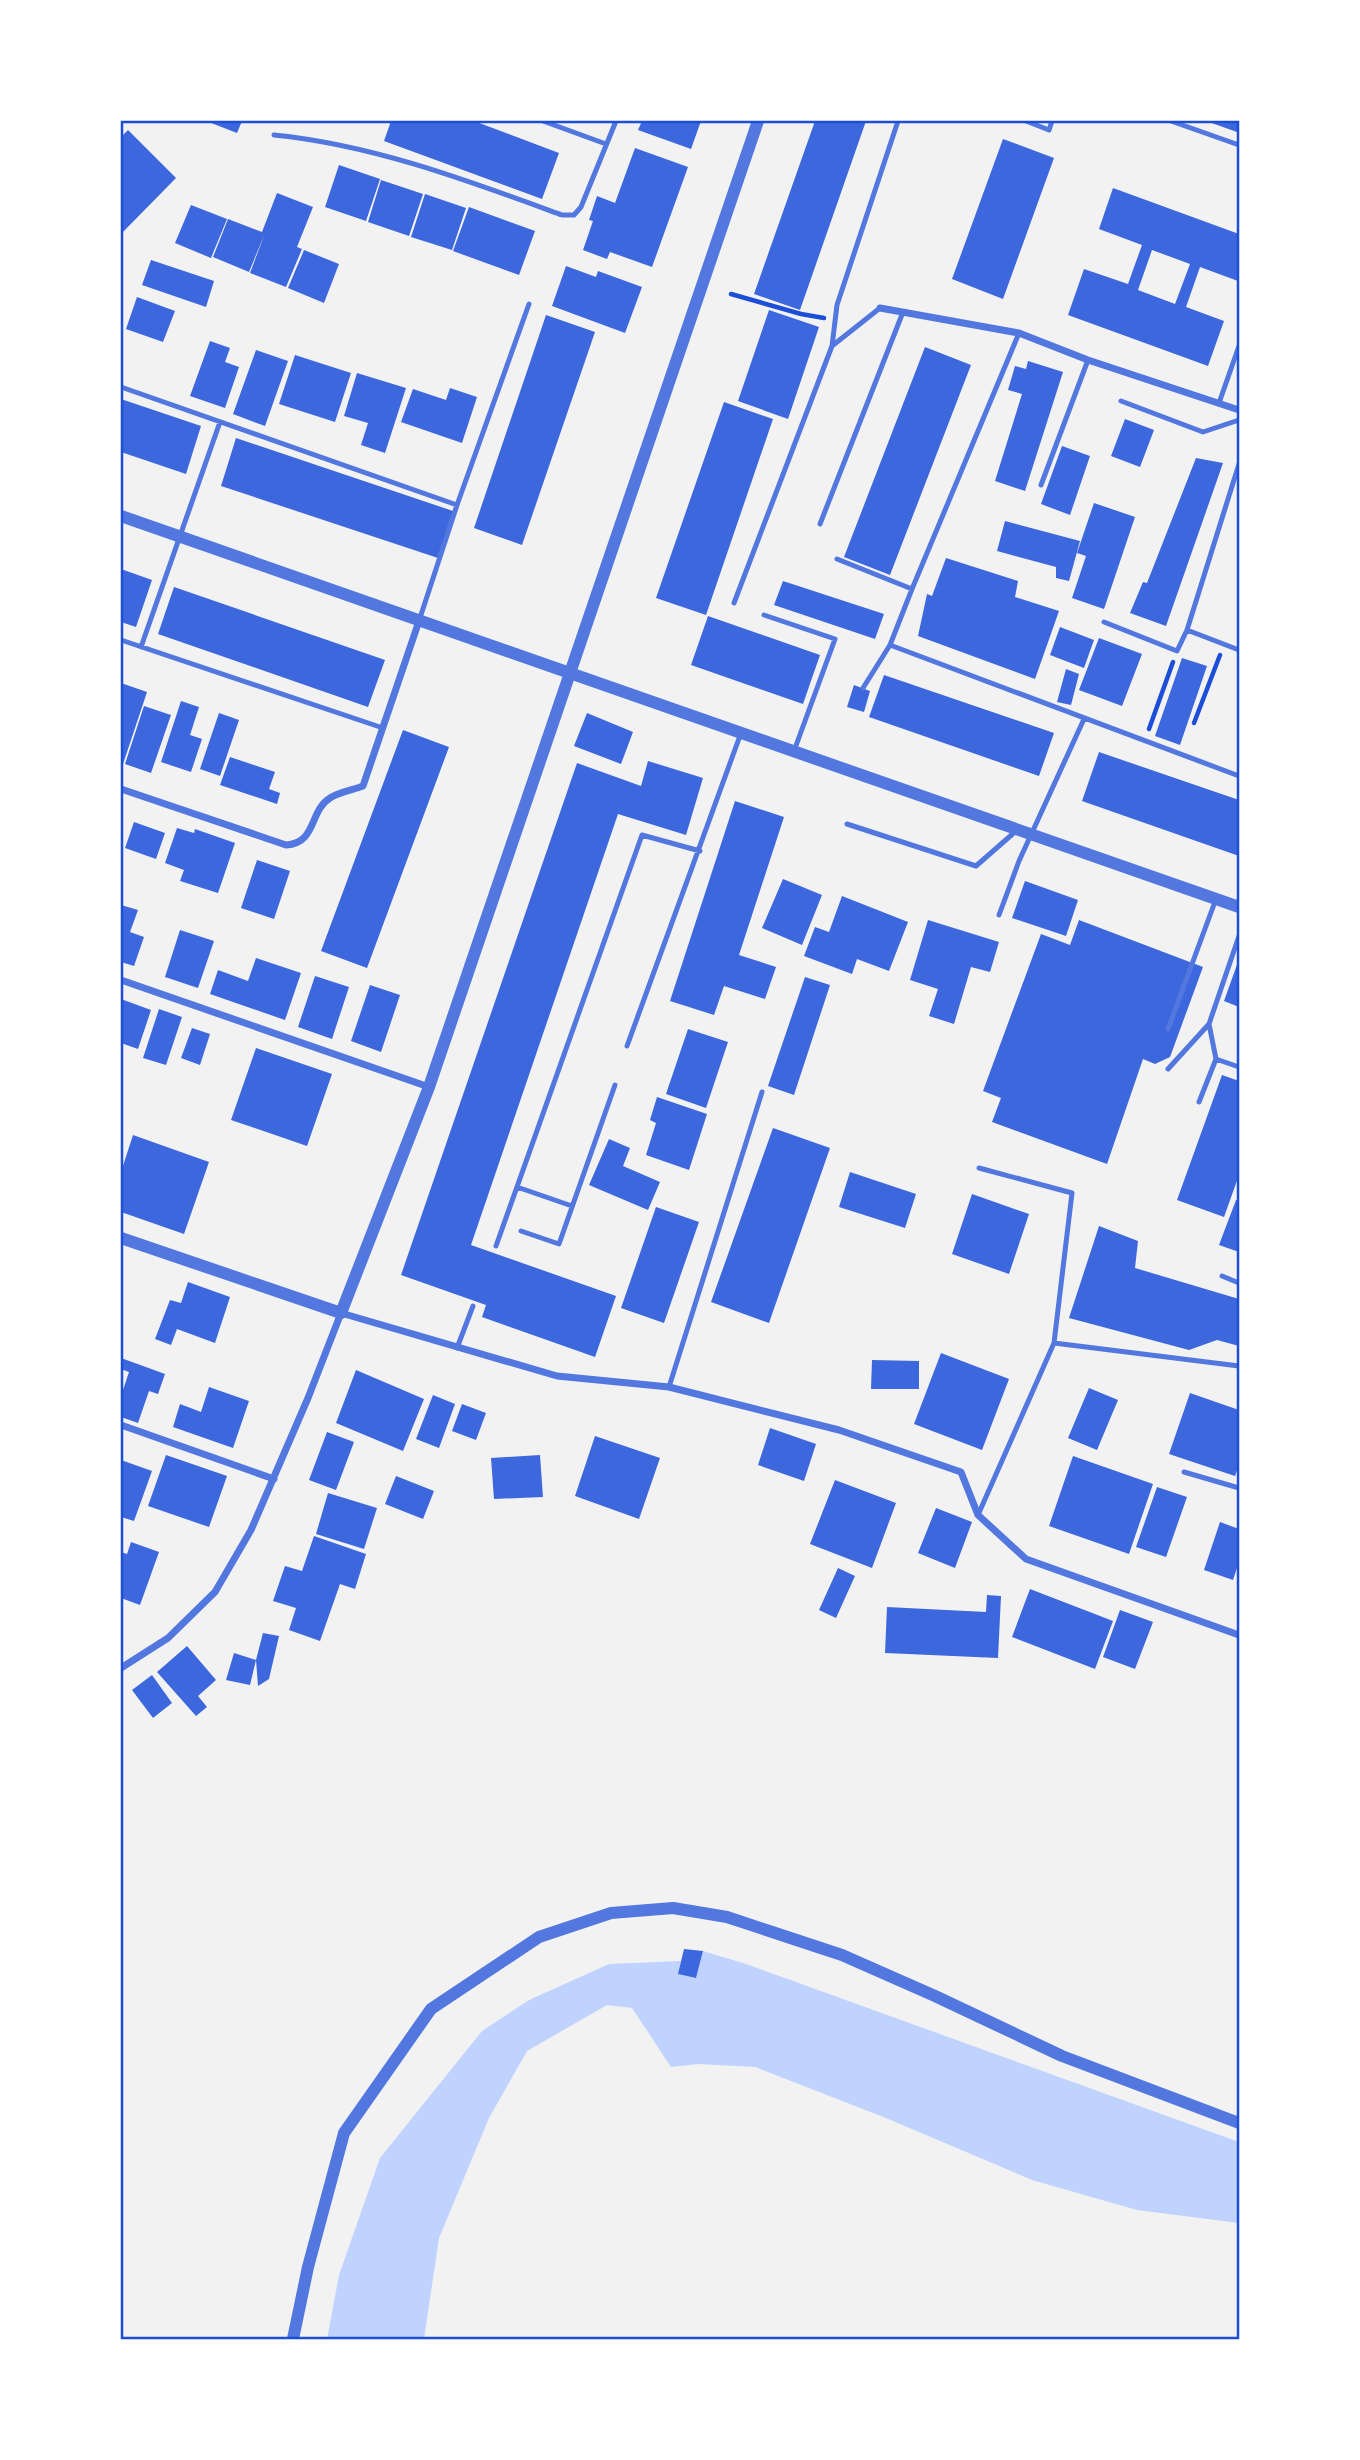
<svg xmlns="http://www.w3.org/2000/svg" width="1360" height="2460" font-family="'IBM Plex Serif',serif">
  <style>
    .water { fill: #bfd3fe }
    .building { fill: #3d67dc; fill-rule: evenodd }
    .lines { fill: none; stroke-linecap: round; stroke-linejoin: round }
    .path { stroke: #1d4ed8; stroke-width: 4.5 }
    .service { stroke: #5277de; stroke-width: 5 }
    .minor { stroke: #5277de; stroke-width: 7 }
    .tertiary { stroke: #5277de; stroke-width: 12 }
    .neatline { fill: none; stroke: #1d4ed8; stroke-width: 2.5 }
  </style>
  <rect width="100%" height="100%" fill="#f2f2f2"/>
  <!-- water -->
  <path class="water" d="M 703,1951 L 746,1964 L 1239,2142 L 1239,2223 L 1137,2210 L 1032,2180 L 886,2118 L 755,2067 L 698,2064 L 671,2067 L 632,2008 L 607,2005 L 527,2051 L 489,2118 L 439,2238 L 424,2339 L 327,2339 L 339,2275 L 380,2158 L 482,2031 L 529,2000 L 609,1964 L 681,1961 L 679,1974 L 696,1978 Z"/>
  <!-- building -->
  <path class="building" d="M 206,121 L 242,121 L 237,133 Z
    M 391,121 L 474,121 L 559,153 L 542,199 L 384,141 Z
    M 642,121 L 701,121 L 691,149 L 638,130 Z
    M 815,121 L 866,121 L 800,310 L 754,294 Z
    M 1206,121 L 1239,121 L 1239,133 L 1237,132 Z
    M 128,130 L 176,178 L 121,234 L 121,137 Z
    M 1003,139 L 1054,158 L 1003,299 L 952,279 Z
    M 635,148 L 688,167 L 652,267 L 610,252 L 607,259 L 583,250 L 593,221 L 589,220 L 597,196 L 615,203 Z
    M 339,165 L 380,179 L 366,221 L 325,207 Z
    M 381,180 L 423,194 L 409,236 L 368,222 Z
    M 1113,188 L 1239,234 L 1238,281 L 1200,267 L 1186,307 L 1224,321 L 1208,366 L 1068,315 L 1084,269 L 1128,284 L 1142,245 L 1099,229 ZM 1152,250 L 1190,264 L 1175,304 L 1138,290 Z
    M 277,193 L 313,207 L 297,247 L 302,249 L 286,287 L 250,273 L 265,233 L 249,272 L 213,257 L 228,219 L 262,232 Z
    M 425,194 L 466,208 L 452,250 L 411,237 Z
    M 191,205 L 227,219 L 211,258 L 175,243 Z
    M 469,207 L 535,231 L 519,275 L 453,251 Z
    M 304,250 L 339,264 L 324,303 L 288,288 Z
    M 151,260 L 214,281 L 206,307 L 142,285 Z
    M 566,266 L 596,277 L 598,271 L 642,287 L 625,333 L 552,306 Z
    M 137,297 L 175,311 L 163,342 L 126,329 Z
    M 769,310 L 819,327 L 788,419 L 738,401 Z
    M 546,315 L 595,332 L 522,545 L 474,528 Z
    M 210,341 L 230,348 L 225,362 L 239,367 L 225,408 L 190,396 Z
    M 925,347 L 971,365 L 890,575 L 844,557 Z
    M 256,350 L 288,361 L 265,426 L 233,414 Z
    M 295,355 L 351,373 L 335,422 L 279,404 Z
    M 1028,361 L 1063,372 L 1025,491 L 995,481 L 1022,394 L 1008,390 L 1015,366 L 1026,369 Z
    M 357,373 L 406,388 L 385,453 L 361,445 L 368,423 L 344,416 Z
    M 450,388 L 477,397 L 462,443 L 401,422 L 413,389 L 446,400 Z
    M 121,399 L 201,426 L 186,474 L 121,452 Z
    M 724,402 L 773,419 L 706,615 L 656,598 Z
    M 1125,419 L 1154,430 L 1140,467 L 1111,456 Z
    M 236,438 L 453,511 L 438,558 L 221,486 Z
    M 1062,446 L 1090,456 L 1070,515 L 1041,504 Z
    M 1196,458 L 1223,463 L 1166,626 L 1130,613 L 1143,582 L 1147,583 Z
    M 1094,503 L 1135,517 L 1104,609 L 1072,598 L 1086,556 L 1077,553 Z
    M 1005,521 L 1080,541 L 1069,581 L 1056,578 L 1056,567 L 997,551 Z
    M 946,558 L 1018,581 L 1015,597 L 1059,611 L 1035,679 L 918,636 L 927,594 L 932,596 Z
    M 121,569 L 152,580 L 136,627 L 121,622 Z
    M 783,581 L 884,614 L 875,639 L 774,605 Z
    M 174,587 L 385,660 L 368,707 L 158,634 Z
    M 708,616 L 820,655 L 803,704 L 691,665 Z
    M 1060,627 L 1094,640 L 1084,668 L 1050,655 Z
    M 1099,638 L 1142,654 L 1122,706 L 1079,690 Z
    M 1182,658 L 1207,666 L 1180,745 L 1155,736 Z
    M 1066,669 L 1079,674 L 1071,705 L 1057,702 Z
    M 884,675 L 1054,733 L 1039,776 L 869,717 Z
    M 121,683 L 147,692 L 121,770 Z
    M 854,685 L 870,691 L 864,712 L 847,707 Z
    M 181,701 L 199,707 L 190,735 L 202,739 L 191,772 L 161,762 Z
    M 144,706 L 171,715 L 151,773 L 125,764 Z
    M 219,713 L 239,720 L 220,776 L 200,769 Z
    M 587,713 L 633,732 L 621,764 L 574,746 Z
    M 403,730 L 449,747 L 367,968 L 321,951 Z
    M 1099,752 L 1239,800 L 1239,856 L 1082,801 Z
    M 230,757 L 275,772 L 269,789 L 280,793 L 277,804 L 220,785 Z
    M 648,761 L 703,778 L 686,835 L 618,814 L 471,1245 L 616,1296 L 595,1357 L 482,1317 L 486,1305 L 401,1275 L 577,763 L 641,786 Z
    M 735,801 L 784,817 L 739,955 L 776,967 L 765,999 L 724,986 L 714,1015 L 670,1001 Z
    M 134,822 L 165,833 L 156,859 L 125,848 Z
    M 177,828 L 194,833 L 195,829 L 235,843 L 218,893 L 180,881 L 184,870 L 165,863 Z
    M 257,860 L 290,871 L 274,919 L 241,908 Z
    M 783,879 L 822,895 L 802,945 L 762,928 Z
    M 1025,881 L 1078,900 L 1066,936 L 1012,918 Z
    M 842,896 L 908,922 L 889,971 L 857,959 L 852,974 L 804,956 L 815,927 L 829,932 Z
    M 121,905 L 138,910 L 130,932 L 144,937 L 134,966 L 121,962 Z
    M 928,920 L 999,942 L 990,972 L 971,967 L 954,1024 L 929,1016 L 938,989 L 910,980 Z
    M 1079,920 L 1203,967 L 1170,1057 L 1155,1064 L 1143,1059 L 1107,1164 L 992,1122 L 1001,1098 L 983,1091 L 1041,934 L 1070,945 Z
    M 180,930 L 214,941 L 198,988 L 165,977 Z
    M 256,958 L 301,973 L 285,1020 L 210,994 L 218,970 L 248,981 Z
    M 1239,959 L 1239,1007 L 1224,1001 Z
    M 315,976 L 349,987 L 332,1039 L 298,1027 Z
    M 805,977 L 830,985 L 794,1095 L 768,1086 Z
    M 370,985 L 400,995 L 381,1052 L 351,1041 Z
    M 121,999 L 151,1010 L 138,1049 L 121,1043 Z
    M 159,1009 L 182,1017 L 166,1065 L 143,1058 Z
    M 192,1028 L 210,1034 L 200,1065 L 181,1058 Z
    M 688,1029 L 728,1042 L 706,1108 L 666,1094 Z
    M 256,1048 L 332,1074 L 307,1146 L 231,1120 Z
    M 1222,1075 L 1239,1081 L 1239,1175 L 1224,1217 L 1177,1200 Z
    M 657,1097 L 707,1114 L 689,1170 L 646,1155 L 656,1123 L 650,1120 Z
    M 773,1128 L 830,1148 L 769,1323 L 711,1302 Z
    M 133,1135 L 209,1162 L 184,1234 L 121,1212 L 121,1172 Z
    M 609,1139 L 630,1148 L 623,1166 L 660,1182 L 648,1210 L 589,1185 Z
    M 850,1172 L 916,1194 L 905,1228 L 839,1207 Z
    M 972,1194 L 1029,1214 L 1009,1274 L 952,1254 Z
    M 1236,1200 L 1239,1201 L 1239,1252 L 1219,1245 Z
    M 656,1207 L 699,1222 L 664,1323 L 621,1308 Z
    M 1099,1226 L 1138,1241 L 1135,1268 L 1239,1299 L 1239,1346 L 1217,1340 L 1189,1350 L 1069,1318 Z
    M 188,1282 L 230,1297 L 215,1343 L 177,1329 L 171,1345 L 155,1339 L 170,1300 L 181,1303 Z
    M 941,1353 L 1009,1379 L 982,1450 L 914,1424 Z
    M 121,1358 L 165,1374 L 158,1394 L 149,1391 L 138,1423 L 121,1417 L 121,1396 L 129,1372 L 121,1369 Z
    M 872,1360 L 919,1361 L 919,1389 L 871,1389 Z
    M 356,1370 L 424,1399 L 403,1451 L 336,1423 Z
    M 209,1387 L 249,1401 L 233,1448 L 173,1427 L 180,1404 L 201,1412 Z
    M 1089,1388 L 1118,1400 L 1097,1450 L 1068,1438 Z
    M 1190,1393 L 1239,1410 L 1239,1465 L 1235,1476 L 1169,1454 Z
    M 433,1395 L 455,1404 L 439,1448 L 416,1439 Z
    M 462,1404 L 486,1413 L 476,1440 L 452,1431 Z
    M 770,1428 L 816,1444 L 804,1481 L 758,1465 Z
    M 327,1432 L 354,1442 L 336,1490 L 309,1480 Z
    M 595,1436 L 660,1458 L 639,1519 L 575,1496 Z
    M 166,1455 L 227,1476 L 209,1527 L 148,1506 Z
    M 540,1455 L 543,1497 L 494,1499 L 491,1458 Z
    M 1073,1456 L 1153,1484 L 1129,1554 L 1049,1526 Z
    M 121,1460 L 152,1471 L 134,1521 L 121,1517 Z
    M 396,1476 L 434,1491 L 423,1519 L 385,1504 Z
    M 835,1480 L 896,1503 L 872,1568 L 810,1544 Z
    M 1157,1487 L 1187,1497 L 1166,1557 L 1136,1547 Z
    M 328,1493 L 377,1508 L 364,1549 L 316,1534 Z
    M 936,1508 L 972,1522 L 955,1568 L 918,1553 Z
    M 1220,1522 L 1239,1529 L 1239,1562 L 1233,1580 L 1204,1570 Z
    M 314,1536 L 366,1554 L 355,1589 L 340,1584 L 320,1641 L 289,1630 L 296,1608 L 273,1601 L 285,1566 L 302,1571 Z
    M 131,1542 L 159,1552 L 140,1605 L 121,1598 L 121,1552 L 127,1554 Z
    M 838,1568 L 855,1576 L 836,1618 L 819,1610 Z
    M 1030,1589 L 1113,1621 L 1095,1669 L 1012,1637 Z
    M 987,1595 L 1001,1596 L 998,1658 L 885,1653 L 887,1607 L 986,1612 Z
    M 1120,1610 L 1153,1622 L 1135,1669 L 1103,1657 Z
    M 263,1633 L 279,1636 L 269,1679 L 258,1686 L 256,1660 L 250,1685 L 226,1680 L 234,1653 L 256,1660 Z
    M 187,1646 L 216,1680 L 198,1696 L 207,1707 L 196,1716 L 157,1672 Z
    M 152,1675 L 172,1703 L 153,1718 L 132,1690 Z
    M 684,1949 L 703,1951 L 696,1978 L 678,1974 Z"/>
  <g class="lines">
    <!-- path -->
    <path class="path" d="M 731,294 L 801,314 L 824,318
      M 1194,723 L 1220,655
      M 1149,729 L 1173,662"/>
    <!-- service -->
    <path class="service" d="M 543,121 L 606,144
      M 1026,121 L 1049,130 L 1052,121
      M 1171,121 L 1239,145
      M 274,135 C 374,145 469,181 562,215 L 574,215 L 581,207 L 616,121
      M 832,346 L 837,305 L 898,121
      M 121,387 L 457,505
      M 1121,401 L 1203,432 L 1239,420
      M 1219,403 L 1239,346
      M 1041,485 L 1088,360
      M 820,524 L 903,312
      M 837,559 L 912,589 L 1019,333
      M 734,603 L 832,346 L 880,308
      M 764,615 L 835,639 L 794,751
      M 419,621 L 457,505 L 529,304
      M 1104,622 L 1177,651 L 1187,630 L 1239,464
      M 1187,630 L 1239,650
      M 121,640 L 383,728
      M 890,645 L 1239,776
      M 141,647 L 220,422
      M 863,688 L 890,645 L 912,589
      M 847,824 L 976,866 L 1016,831
      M 999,915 L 1019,861 L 1084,719
      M 1239,936 L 1209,1024 L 1216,1059 L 1239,1067
      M 1168,1029 L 1216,899
      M 627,1046 L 741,733
      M 1168,1069 L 1209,1024
      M 1199,1102 L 1216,1059
      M 979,1168 L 1072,1193 L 1054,1343
      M 517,1187 L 572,1206
      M 521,1231 L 559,1244 L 615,1085
      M 496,1246 L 642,835 L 700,851
      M 1222,1276 L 1239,1283
      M 457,1348 L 473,1306
      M 669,1387 L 762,1092
      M 1184,1472 L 1239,1488
      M 978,1515 L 1054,1343 L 1239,1366"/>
    <!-- minor -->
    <path class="minor" d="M 880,308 L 1019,333 L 1088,360 L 1239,410
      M 121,789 L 286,845 C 317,843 309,811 330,798 C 339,792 353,790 363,786 L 419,621
      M 121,980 L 429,1087
      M 121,1425 L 274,1479
      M 121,1668 L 168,1638 L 215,1592 L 251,1530 L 308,1398 L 341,1313 L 557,1376 L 669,1387 L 839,1430 L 961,1472 L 978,1515 L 1026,1559 L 1239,1635"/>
    <!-- tertiary -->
    <path class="tertiary" d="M 121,516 L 1239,907
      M 121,1238 L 341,1313 L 429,1087 L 758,121
      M 293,2339 L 308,2267 L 344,2133 L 431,2009 L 539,1937 L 611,1913 L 673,1908 L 727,1917 L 842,1955 L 935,1996 L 1062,2056 L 1239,2123"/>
  </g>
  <!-- border -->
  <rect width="1360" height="2460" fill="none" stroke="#ffffff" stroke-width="245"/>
  <rect x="122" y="122" width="1116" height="2216" class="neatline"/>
</svg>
